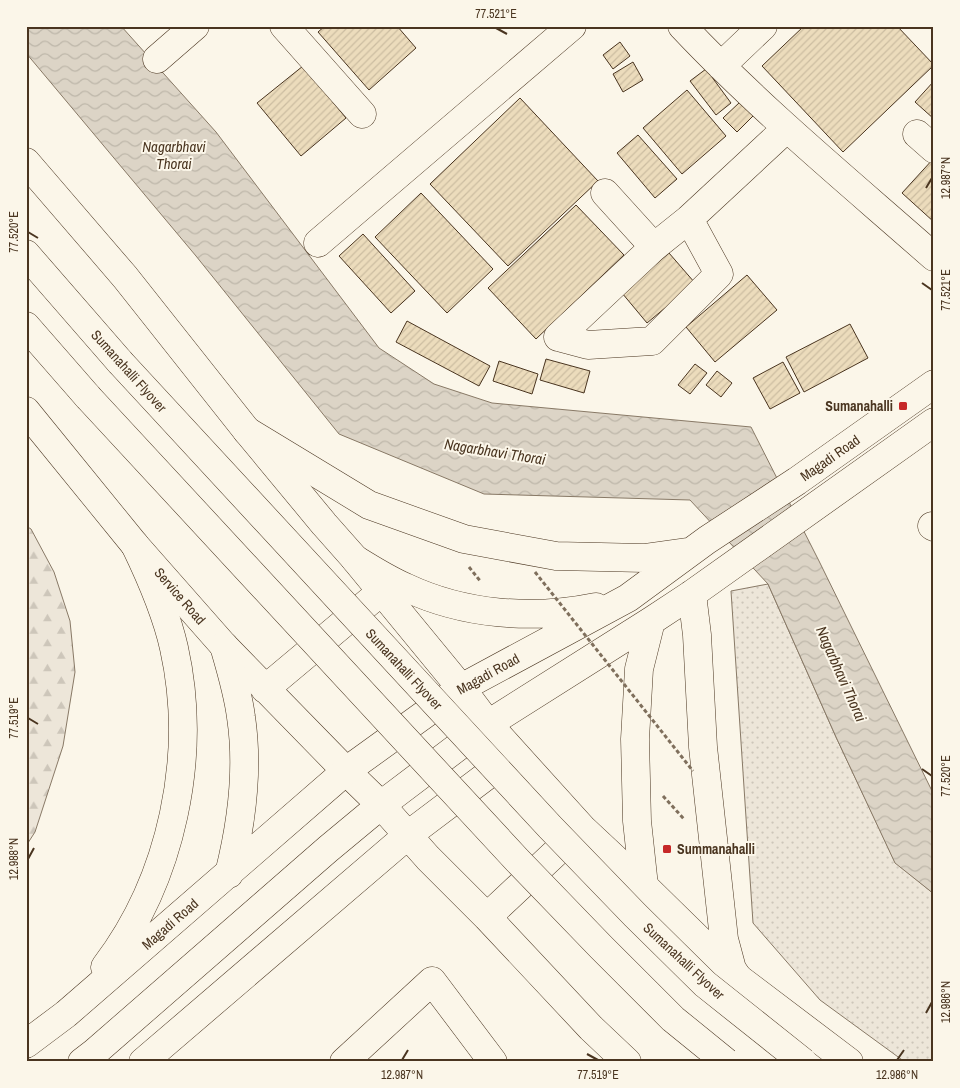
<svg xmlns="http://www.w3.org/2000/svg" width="960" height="1088" font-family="'Archivo Narrow',sans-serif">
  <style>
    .grass { fill: url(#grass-dots); stroke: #887966 }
    .forest { fill: url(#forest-firs); stroke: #887966 }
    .water { fill: url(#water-waves); stroke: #887966 }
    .building { fill: url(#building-hatch); stroke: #4a3520 }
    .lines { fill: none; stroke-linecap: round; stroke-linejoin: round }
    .minor-casing { stroke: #4a3520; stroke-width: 29 }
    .major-casing { stroke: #4a3520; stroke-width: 29 }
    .highway-casing { stroke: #4a3520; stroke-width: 29 }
    .path { stroke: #7f6f5c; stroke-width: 3; stroke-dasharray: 4 2.5; stroke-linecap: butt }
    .minor { stroke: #fbf6e9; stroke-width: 28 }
    .major { stroke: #fbf6e9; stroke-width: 28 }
    .highway { stroke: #fbf6e9; stroke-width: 28 }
    .highway-bridge-casing { stroke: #4a3520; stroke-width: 29; stroke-linecap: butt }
    .path-bridge { stroke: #7f6f5c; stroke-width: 3; stroke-dasharray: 4 2.5; stroke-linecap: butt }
    .highway-bridge { stroke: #fbf6e9; stroke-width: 28 }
    .ticks { fill: none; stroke: #4a3520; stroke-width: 2 }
    .poi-dot { fill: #c62828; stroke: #fbf6e9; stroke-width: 2 }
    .labels { text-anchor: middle; stroke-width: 4; stroke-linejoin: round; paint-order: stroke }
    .street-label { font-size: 14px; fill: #4a3520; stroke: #fbf6e9 }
    .poi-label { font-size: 14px; font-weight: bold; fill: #4a3520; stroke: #fbf6e9; text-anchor: end }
    .water-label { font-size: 15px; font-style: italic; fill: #4a3520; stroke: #fbf6e9 }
    .neatline { fill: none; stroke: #4a3520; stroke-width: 2 }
    .ticks-label { font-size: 12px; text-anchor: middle; fill: #4a3520 }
  </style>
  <defs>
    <pattern id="grass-dots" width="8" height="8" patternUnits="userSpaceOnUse" patternTransform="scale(1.25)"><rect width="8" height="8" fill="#ede6d9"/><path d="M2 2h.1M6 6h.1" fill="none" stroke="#cdc6ba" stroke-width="1.8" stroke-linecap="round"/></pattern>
    <pattern id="forest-firs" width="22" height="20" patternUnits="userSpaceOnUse" patternTransform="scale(1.25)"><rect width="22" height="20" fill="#ede6d9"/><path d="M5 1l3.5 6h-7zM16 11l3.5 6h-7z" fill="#cdc6ba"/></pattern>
    <pattern id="water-waves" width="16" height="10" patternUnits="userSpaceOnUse" patternTransform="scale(1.25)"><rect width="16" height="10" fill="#dcd4c6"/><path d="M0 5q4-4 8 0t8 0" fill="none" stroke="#beb7aa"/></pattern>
    <pattern id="building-hatch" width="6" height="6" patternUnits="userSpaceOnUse" patternTransform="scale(1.25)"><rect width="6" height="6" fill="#ecdcbc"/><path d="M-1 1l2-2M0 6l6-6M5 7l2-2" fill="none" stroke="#ccbda1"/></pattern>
  </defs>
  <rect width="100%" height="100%" fill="#fbf6e9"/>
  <!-- grass -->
  <path class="grass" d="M 768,584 L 836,737 L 895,862 L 934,894 L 934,1062 L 905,1062 L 820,1000 L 753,923 L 731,591 Z"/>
  <!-- forest -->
  <path class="forest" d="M 26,526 L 31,529 L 54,572 L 70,621 L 75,672 L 63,746 L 35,832 L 26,846 Z"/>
  <!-- water -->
  <path class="water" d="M 26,26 L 121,26 L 216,132 L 379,348 L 434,384 L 492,403 L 751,427 L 819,561 L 934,795 L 934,894 L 895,863 L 836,737 L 768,584 L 690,500 L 484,494 L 339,434 L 196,256 L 26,53 Z"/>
  <!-- building -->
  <path class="building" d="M 325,26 L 397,26 L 416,48 L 369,90 L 318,32 Z
    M 804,26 L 897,26 L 934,65 L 843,152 L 762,66 Z
    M 620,42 L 630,56 L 613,69 L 603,55 Z
    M 633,62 L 643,80 L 623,92 L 613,74 Z
    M 303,66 L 346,118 L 301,156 L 257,103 Z
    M 706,69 L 731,103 L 716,115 L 690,81 Z
    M 934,81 L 934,119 L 915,102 Z
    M 687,90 L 726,136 L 682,174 L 643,128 Z
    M 520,98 L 598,181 L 508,266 L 430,184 Z
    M 740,102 L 754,115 L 737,132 L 723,118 Z
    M 638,135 L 677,179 L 655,198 L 617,153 Z
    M 934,158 L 934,222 L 902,193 Z
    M 421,193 L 493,269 L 447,313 L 375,237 Z
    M 576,205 L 624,255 L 536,339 L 488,288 Z
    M 363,234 L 415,291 L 391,313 L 339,256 Z
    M 669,253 L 695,283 L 647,323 L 622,293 Z
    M 747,275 L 777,310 L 715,362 L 686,327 Z
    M 407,321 L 490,366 L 479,386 L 396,342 Z
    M 850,324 L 868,358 L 804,392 L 786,357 Z
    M 546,359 L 590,371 L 584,393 L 540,380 Z
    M 499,361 L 538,374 L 532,394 L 493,381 Z
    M 783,362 L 800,393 L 770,409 L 753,378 Z
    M 695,364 L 707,373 L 690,394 L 678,385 Z
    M 717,371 L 732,383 L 721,397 L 706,385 Z"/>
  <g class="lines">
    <!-- minor casing -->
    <g class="minor-casing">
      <path id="minor" d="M 284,26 L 362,114
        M 682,26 C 760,109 849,182 934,257
        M 157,59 L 195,26
        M 721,66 L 763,26
        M 917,134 L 934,149
        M 26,162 L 125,277 L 247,431 L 324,524 L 355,559 L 461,688 L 488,724 L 582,828 L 644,886 L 738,978 L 849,1062
        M 605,193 L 654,247 L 689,219
        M 318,243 L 572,26
        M 558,337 L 588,345 L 652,341 L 719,274 L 689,219 L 787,128
        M 558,337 L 654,247
        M 26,411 L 135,545 L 224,646 L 346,771 L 381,805 L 428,858 L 487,917 L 591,1028 L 627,1062
        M 932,526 L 934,527
        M 265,689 L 382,591
        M 487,917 L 582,828
        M 143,1062 L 408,835 L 514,755
        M 344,1062 L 432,981 L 493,1062"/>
    </g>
    <!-- major casing -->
    <g class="major-casing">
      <path id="major" d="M 247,431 L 369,505 L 464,539 L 556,556 L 644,558 L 687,552
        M 355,559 C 371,569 387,579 405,587 C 464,615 532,620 596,607
        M 692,594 L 697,635 L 703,747 L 724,939 L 732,969 L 738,978
        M 224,646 C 231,670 238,693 241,717 C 249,770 242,822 229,874
        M 644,886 L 637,821 L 635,739 L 639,669 L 651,621
        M 105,967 C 172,879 198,756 174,648 C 166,612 151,578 135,545
        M 26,1044 L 66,1014 L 346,771 L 461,688 L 628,598 L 707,540 L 797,481 L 934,384
        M 82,1062 L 95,1052 L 328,849 L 381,805 L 488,724 L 651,621 L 692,594 L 934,422"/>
    </g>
    <!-- highway casing -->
    <g class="highway-casing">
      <path id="highway" d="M 26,254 L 120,362
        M 26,326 L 88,397"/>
    </g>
    <!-- path -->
    <path class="path" d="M 469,567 L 481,582
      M 663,796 L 684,819"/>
    <!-- minor -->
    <use href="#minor" class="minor"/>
    <!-- major -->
    <use href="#major" class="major"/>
    <!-- highway -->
    <use href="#highway" class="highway"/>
    <!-- highway-bridge casing -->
    <g class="highway-bridge-casing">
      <path id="highway-bridge" d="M 120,362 L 550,827 L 635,915 L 705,984 L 803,1062
        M 88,397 L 517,860 L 601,947 L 673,1019 L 726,1062"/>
    </g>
    <!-- path-bridge -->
    <path class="path-bridge" d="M 535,572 L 693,771"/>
    <!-- highway-bridge -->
    <use href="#highway-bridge" class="highway-bridge"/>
  </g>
  <!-- ticks -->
  <path class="ticks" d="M 496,28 L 507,34M 926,188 L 932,178M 28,232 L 38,238M 922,283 L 932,290M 28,718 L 38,724M 922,769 L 932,776M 28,859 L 34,848M 926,1013 L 932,1002M 587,1054 L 598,1060M 402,1060 L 408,1050M 897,1060 L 904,1050"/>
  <!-- markers -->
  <g class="poi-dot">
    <rect x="898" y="401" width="10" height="10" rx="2.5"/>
    <rect x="662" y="844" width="10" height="10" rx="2.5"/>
  </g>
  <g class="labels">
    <!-- street labels -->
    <g class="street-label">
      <text transform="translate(129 371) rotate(48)" y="5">Sumanahalli Flyover</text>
      <text transform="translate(830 458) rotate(-35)" y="5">Magadi Road</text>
      <text transform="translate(180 596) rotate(49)" y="5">Service Road</text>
      <text transform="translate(404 669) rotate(47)" y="5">Sumanahalli Flyover</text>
      <text transform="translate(488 674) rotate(-29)" y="5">Magadi Road</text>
      <text transform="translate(170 924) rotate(-41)" y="5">Magadi Road</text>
      <text transform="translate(684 961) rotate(43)" y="5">Sumanahalli Flyover</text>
    </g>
    <!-- poi labels -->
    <g class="poi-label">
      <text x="893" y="411">Sumanahalli</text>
      <text x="677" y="854" text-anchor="start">Summanahalli</text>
    </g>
    <!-- water labels -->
    <g class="water-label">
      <text x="174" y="152">Nagarbhavi<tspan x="174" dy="17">Thorai</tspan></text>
      <text transform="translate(495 452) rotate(9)" y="5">Nagarbhavi Thorai</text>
      <text transform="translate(841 674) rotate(66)" y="5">Nagarbhavi Thorai</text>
    </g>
  </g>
  <!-- border -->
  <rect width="960" height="1088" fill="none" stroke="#fbf6e9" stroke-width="55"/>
  <rect x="28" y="28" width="904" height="1032" class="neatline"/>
  <g class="ticks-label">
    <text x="496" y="18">77.521°E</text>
    <text transform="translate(946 178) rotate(-90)" y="4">12.987°N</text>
    <text transform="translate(14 232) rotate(-90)" y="4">77.520°E</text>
    <text transform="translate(946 290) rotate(-90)" y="4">77.521°E</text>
    <text transform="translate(14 718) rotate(-90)" y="4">77.519°E</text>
    <text transform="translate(946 776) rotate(-90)" y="4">77.520°E</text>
    <text transform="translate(14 859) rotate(-90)" y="4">12.988°N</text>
    <text transform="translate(946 1002) rotate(-90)" y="4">12.986°N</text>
    <text x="402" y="1079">12.987°N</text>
    <text x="598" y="1079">77.519°E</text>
    <text x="897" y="1079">12.986°N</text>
  </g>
</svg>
